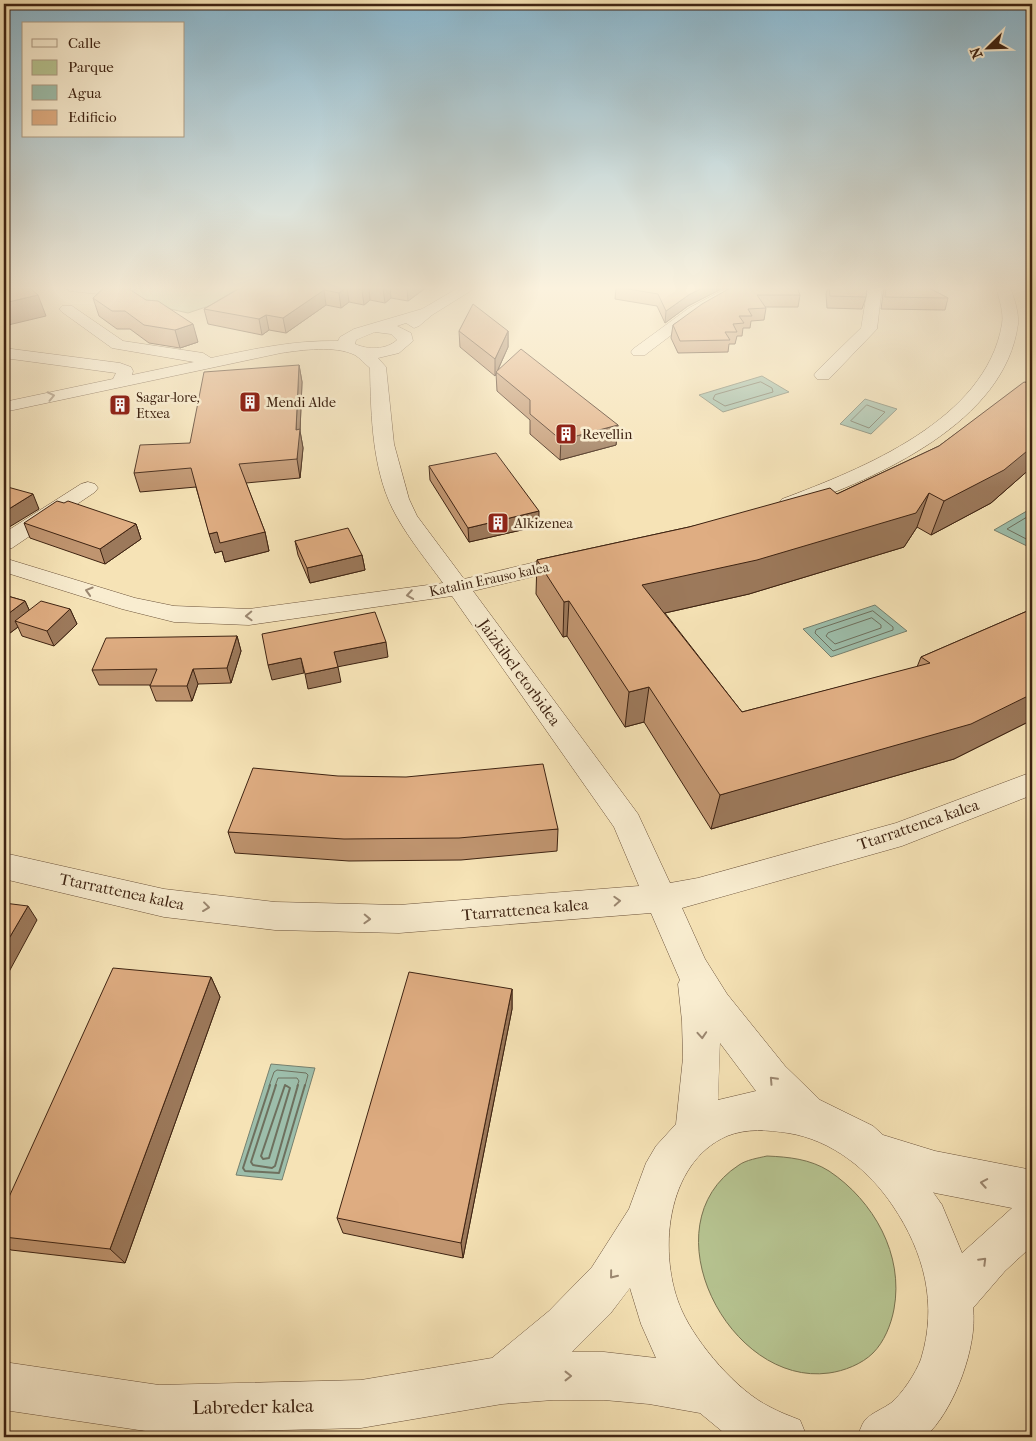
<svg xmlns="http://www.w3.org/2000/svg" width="1036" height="1441" font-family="'IM FELL French Canon',serif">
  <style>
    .green { fill: #b7c592; stroke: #7a7452 }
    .water { fill: #9dbeab; stroke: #77806e }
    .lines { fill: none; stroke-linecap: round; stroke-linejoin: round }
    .shore-far1 { stroke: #6e705e; stroke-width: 1 }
    .shore { stroke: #6e705e; stroke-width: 2 }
    .minor-casing { stroke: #6c533b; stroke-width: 1 }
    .minor { fill: #f9edd0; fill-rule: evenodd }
    .wall { fill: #c09570; stroke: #3e2312 }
    .shaded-wall { fill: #9c795b; stroke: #3e2312 }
    .building { fill: #dfad82; stroke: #3e2312 }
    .oneway { stroke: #9c8871 }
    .labels { text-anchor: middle; stroke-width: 5; stroke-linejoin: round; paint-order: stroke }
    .far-poi-label { font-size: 14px; fill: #3e2312; stroke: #f9edd0; text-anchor: start }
    .far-street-label { font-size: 14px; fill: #3e2312; stroke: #f9edd0 }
    .street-label { font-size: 16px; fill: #3e2312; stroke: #f9edd0 }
    .near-street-label { font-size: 19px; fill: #3e2312; stroke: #f9edd0 }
  </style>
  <rect width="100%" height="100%" fill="#f6e3b6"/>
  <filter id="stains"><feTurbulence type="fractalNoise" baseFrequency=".004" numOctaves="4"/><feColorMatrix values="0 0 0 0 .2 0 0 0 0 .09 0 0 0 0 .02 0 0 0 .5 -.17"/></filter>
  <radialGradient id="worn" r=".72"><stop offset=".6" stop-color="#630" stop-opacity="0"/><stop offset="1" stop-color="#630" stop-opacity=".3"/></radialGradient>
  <!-- green -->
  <path class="green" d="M 139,287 L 266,287 L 188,313 L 121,298 Z
    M 767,1156 C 789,1157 810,1159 829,1171 C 874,1201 904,1255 894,1309 C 891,1325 884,1342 873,1353 C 862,1364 844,1371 829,1373 C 729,1387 646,1225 739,1165 C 746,1160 758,1158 767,1156 Z"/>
  <!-- water -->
  <path class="water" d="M 762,376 L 789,392 L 723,412 L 699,395 Z
    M 865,399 L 897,409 L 871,434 L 840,424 Z
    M 1032,508 L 1032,545 L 1029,547 L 994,530 Z
    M 875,605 L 907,631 L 831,657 L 803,629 Z
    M 271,1064 L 315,1068 L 282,1180 L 236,1175 Z"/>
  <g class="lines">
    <!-- shore-far1 -->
    <path class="shore-far1" d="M 761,382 L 772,388 L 773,392 L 725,406 L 713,399 L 715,395 Z
      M 867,405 L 885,412 L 869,428 L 851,421 Z
      M 1032,514 L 1007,529 L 1032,542
      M 873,611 L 893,627 L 893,630 L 833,651 L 815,633 L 816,630 Z
      M 872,618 L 881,625 L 881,628 L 835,644 L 826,636 L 828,633 Z
      M 269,1086 L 274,1072 L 277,1070 L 306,1073 L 308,1075 L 305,1086
      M 275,1086 L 278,1078 L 297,1078 L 299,1081 L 297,1086
      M 285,1086 L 287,1086"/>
    <!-- shore -->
    <path class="shore" d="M 270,1085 L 243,1168 L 245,1171 L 279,1173 L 305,1085
      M 276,1085 L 251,1162 L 253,1165 L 272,1168 L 275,1166 L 298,1085
      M 285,1085 L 261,1156 L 263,1159 L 269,1158 L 290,1088 L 285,1085"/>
    <!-- minor casing -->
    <g class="minor-casing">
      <path id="minor" d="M 63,287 L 133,287 L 118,296 L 70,291 Z
        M 460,287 L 477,287 L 432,315 L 419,326 L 414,328 L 406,323 L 397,326 L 411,333 L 413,341 L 399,353 L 378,358 L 386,367 L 394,444 L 409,499 L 417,516 L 464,579 L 574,553 L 582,555 L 585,560 L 582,565 L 473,591 L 638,814 L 670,883 L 698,878 L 896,823 L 1032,772 L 1032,795 L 902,846 L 682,908 L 705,959 L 727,994 L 785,1066 L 820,1100 L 873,1126 L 883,1135 L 935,1151 L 1032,1170 L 1032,1246 L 1005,1271 L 973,1308 C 978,1346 954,1411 925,1437 L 857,1437 C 860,1431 862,1423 866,1419 C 873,1412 883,1409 891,1403 C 902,1394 916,1373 921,1359 C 938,1304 924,1252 893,1206 C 869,1170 832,1140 788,1133 C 768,1130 747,1128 727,1136 C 665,1163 657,1256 682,1311 C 697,1344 737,1391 770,1407 C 779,1412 790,1416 800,1420 L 807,1437 L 729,1437 L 700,1413 L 649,1404 L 604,1400 L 553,1400 L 502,1404 L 361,1428 L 159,1433 L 4,1410 L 4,1362 L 159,1385 L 361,1380 L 492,1358 L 549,1311 L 592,1267 L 629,1209 L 646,1163 L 656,1146 L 676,1124 L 683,1058 L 682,1021 L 678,984 L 680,980 L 651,913 L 399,933 L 275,930 L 164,917 L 4,879 L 4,853 L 164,889 L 275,902 L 399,905 L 639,886 L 614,827 L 452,596 L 249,625 L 174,622 L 122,609 L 4,572 L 4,558 L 135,598 L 174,606 L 249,609 L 443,583 C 427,561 410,540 397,517 C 372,474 371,417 370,368 C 365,364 360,358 355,355 C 334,345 303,350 281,353 L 4,412 L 4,402 L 113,379 L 116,373 L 4,358 L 4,348 L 120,363 L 131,367 L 133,371 L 132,375 L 194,362 L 112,348 L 62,312 L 59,309 L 62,306 L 72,306 L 123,341 L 203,353 L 211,358 C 254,349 294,340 338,341 L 340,337 L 354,329 L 422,309 ZM 375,332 L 391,334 L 397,340 C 386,350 368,350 355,344 L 356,340 ZM 720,1043 L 756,1091 L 718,1100 ZM 933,1192 L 935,1193 L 1012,1208 L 962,1253 L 942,1205 ZM 630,1288 L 641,1324 L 656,1358 L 604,1352 L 572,1352 L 610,1314 Z
        M 729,287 L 746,287 L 699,314 L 645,355 L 633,355 L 631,352 L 633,349 L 689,308 Z
        M 868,287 L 882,287 L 877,329 L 829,379 L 817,379 L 814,375 L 817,371 L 861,328 Z
        M 996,287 L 1010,287 C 1014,298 1019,312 1018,324 C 1005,423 878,477 796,507 L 789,509 L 782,507 L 779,503 L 782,499 C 862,469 986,420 1002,324 C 1004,312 999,299 996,287 Z
        M 88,482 L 95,484 L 98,488 L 95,492 L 12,548 L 4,550 L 4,533 L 81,484 Z"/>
    </g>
    <!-- minor -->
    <use href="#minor" class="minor"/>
  </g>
  <!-- wall -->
  <path class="wall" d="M 105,287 L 198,342 L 180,348 L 149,343 L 130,329 L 117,329 L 99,316 L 93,298 Z
    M 241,287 L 427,287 L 408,301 L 391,298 L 385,303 L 370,300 L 364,305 L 349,302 L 341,308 L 326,305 L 286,333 L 269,330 L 262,335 L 208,324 L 204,309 Z
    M 616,287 L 725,287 L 688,306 L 665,323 L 657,306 L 615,299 Z
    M 732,287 L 800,295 L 798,307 L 765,307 L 766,308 L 764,320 L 751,321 L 750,328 L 743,328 L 742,336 L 737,336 L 735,344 L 729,344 L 728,352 L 678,353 L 671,338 L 673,325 Z
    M 828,287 L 866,297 L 862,309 L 827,308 L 826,294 Z
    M 883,287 L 927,287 L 948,298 L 945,310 L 881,309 L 884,287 Z
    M 459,331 L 508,331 L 508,347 L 497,372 L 618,425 L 616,445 L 560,460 L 530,434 L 530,420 L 497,391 L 496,373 L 495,376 L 460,347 Z
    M 299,365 L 302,382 L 300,431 L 303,448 L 300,478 L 246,483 L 265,532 L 269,551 L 225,562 L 222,551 L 215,553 L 196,487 L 140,492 L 134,473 L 190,443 Z
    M 1032,367 L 1032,467 L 991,503 L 931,535 L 917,527 L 904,547 L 749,594 L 665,613 L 742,712 L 917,667 L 921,657 L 1032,609 L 1032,720 L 954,759 L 711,829 L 644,722 L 625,727 L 567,636 L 563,637 L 536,594 L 537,560 L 689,527 L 837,494 L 939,446 L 1026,382 Z
    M 429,466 L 539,526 L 469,542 L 430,480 Z
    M 24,523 L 136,524 L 141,539 L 105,564 L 30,538 Z
    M 295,541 L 362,555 L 365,570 L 310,583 L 298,555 Z
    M 4,595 L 25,601 L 29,610 L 70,609 L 77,624 L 54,646 L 22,636 L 18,627 L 6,636 L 4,636 Z
    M 237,636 L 241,651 L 231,683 L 198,684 L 192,701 L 156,701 L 150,686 L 150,685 L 99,685 L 92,670 Z
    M 558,829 L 557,851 L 461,860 L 349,861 L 235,853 L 228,832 Z
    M 211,977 L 220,997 L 125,1263 L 11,1250 L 4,1245 L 4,1208 Z
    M 512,989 L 512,1009 L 463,1258 L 343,1233 L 337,1218 Z"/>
  <!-- shaded-wall -->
  <path class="shaded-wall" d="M 347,287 L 349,302 L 341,308 L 339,293 Z
    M 367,287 L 369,287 L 370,300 L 364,305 L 362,290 Z
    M 385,287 L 390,287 L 391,298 L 385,303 L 383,288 Z
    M 407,287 L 427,287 L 408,301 Z
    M 705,287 L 725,287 L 688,306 L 665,323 L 666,311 L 690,294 Z
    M 324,290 L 326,305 L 286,333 L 283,318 Z
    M 38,295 L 46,316 L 4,326 L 4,303 Z
    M 266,315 L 269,330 L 262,335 L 259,319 Z
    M 193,324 L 198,342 L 180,348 L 175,330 Z
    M 508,331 L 508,347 L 495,376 L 495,359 Z
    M 299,365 L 302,382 L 300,431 L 303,448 L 300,478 L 297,459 L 296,430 Z
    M 618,425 L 616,445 L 560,460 L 561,440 Z
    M 1032,447 L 1032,467 L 991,503 L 931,535 L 944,501 Z
    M 929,493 L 917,527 L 904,547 L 749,594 L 638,619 L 642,585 Z
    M 33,494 L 39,509 L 6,529 L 4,524 L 4,512 Z
    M 539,511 L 539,526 L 469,542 L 468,528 Z
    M 136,524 L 141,539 L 105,564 L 100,549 Z
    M 217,532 L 265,532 L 269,551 L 225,562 L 222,551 L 215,553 L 209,534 Z
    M 362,555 L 365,570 L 310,583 L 307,568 Z
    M 25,601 L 32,616 L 15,621 L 18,627 L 6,636 L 4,633 L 4,617 Z
    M 569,601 L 567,636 L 563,637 L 564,602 Z
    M 70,609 L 77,624 L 54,646 L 47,631 Z
    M 237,636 L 241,651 L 231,683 L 227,668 Z
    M 386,642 L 388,657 L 337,667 L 334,652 Z
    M 301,658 L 304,673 L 272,680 L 268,665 Z
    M 338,667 L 341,682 L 308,689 L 305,674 Z
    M 193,669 L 198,684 L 192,701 L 187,686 Z
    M 649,687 L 644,722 L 625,727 L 629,692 Z
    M 1032,694 L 1032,720 L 954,759 L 711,829 L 720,795 Z
    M 28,906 L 37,920 L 4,981 L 4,947 Z
    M 211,977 L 220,997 L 125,1263 L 110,1249 Z
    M 512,989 L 512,1009 L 463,1258 L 461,1243 Z"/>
  <!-- building -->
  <path class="building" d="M 4,287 L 29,287 L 38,295 L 4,303 Z
    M 105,287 L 126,287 L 146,300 L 158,301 L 193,324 L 175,330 L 144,325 L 125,311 L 112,311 L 93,298 Z
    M 242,287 L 367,287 L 362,290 L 347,287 L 339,293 L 324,290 L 283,318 L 266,315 L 259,319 L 204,309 Z
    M 616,287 L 705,287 L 690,294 L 666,311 L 658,294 Z
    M 732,287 L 797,287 L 800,295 L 757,295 L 766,308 L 748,309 L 752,316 L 739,316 L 744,323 L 733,324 L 737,332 L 725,332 L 730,340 L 680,341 L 673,325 L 702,304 Z
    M 829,287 L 867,287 L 866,297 L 830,296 Z
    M 886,287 L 927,287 L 948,298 L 885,297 Z
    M 473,304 L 508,331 L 495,359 L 459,331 Z
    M 521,349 L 618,425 L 561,440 L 530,414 L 530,400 L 496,372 Z
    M 299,365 L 296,430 L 300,429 L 297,459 L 239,464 L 265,532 L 220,543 L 217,532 L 209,534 L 191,468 L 134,473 L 140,445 L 190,443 L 204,372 Z
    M 1024,382 L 1032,384 L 1032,447 L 1004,470 L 944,501 L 929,493 L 916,513 L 757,560 L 642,585 L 742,712 L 930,663 L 921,657 L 1032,609 L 1032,694 L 971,724 L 720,795 L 649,687 L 629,692 L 569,601 L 564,602 L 537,560 L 689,527 L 830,488 L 837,494 L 939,446 Z
    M 496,453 L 539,511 L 468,528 L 429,466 Z
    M 4,486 L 33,494 L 4,512 Z
    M 57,501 L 64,503 L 68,501 L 136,524 L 100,549 L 24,523 Z
    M 348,528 L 362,555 L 307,568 L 295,541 Z
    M 4,595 L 25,601 L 4,617 Z
    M 41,601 L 70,609 L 47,631 L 15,621 Z
    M 375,612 L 386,642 L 334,652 L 338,667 L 305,674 L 301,658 L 268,665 L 262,634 Z
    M 237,636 L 227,668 L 193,669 L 187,686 L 150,686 L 157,669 L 92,670 L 106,638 Z
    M 543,764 L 558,829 L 459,838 L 344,839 L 228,832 L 253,768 L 338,776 L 406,777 Z
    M 4,903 L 28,906 L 4,947 Z
    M 113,968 L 211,977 L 110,1249 L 4,1237 L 4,1208 Z
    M 409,972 L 512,989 L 461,1243 L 337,1218 Z"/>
  <!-- one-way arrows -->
  <defs><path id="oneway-chevron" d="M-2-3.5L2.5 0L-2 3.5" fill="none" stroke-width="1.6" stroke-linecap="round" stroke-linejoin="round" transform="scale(1.25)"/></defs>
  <g class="oneway">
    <use href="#oneway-chevron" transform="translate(51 396) rotate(-12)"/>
    <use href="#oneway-chevron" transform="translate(89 591) rotate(-163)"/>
    <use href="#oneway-chevron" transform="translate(410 595) rotate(171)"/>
    <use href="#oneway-chevron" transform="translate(249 616) rotate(178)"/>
    <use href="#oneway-chevron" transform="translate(617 901) rotate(-3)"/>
    <use href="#oneway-chevron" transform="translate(206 907) rotate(7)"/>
    <use href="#oneway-chevron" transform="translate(367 919) rotate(2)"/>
    <use href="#oneway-chevron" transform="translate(702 1035) rotate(86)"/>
    <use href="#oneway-chevron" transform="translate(773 1080) rotate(-133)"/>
    <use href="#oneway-chevron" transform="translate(984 1183) rotate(-170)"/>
    <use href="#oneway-chevron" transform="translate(983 1261) rotate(-45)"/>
    <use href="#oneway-chevron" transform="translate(613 1275) rotate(129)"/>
    <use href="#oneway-chevron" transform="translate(568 1376)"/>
  </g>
  <!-- sky -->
  <linearGradient id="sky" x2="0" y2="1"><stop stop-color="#8ab8d0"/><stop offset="0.59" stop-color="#fbf2de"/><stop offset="1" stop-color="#fbf2de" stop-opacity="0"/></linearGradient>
  <rect width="1036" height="488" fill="url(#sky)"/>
  <!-- icons -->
  <defs>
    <g id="building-square" transform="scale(1.125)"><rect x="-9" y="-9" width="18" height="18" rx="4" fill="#8f2418" stroke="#f9edd0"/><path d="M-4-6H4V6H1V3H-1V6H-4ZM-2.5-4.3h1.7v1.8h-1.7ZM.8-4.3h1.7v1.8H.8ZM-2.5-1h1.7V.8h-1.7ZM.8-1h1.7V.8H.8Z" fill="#fff"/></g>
  </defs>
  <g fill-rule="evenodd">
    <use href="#building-square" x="250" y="402"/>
    <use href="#building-square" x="120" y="405"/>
    <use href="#building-square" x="566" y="434"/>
    <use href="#building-square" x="498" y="523"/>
  </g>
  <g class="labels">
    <!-- far-poi labels -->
    <g class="far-poi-label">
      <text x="136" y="402">Sagar-lore,<tspan x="136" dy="16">Etxea</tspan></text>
      <text x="266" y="407">Mendi Alde</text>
      <text x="582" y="439">Revellin</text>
      <text x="514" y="528">Alkizenea</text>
    </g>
    <!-- far-street labels -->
    <g class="far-street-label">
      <text transform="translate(489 579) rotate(-12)" y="5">Katalin Erauso kalea</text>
    </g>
    <!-- street labels -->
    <g class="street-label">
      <text transform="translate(520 672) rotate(54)" y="6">Jaizkibel etorbidea</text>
      <text transform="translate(918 824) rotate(-19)" y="6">Ttarrattenea kalea</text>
      <text transform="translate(122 891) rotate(12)" y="6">Ttarrattenea kalea</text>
      <text transform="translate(525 909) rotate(-5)" y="6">Ttarrattenea kalea</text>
    </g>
    <!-- near-street labels -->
    <g class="near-street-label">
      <text transform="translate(253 1406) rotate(-1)" y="7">Labreder kalea</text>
    </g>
  </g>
  <!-- margin -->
  <rect width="1036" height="1441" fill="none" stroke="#f6e3b6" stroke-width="20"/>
  <rect x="5" y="5" width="1026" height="1431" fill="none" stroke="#3e2312" stroke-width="2.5"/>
  <rect x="10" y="10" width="1016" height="1421" fill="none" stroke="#3e2312"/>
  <!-- legend -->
  <rect x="22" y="22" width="162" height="115" fill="#f9edd0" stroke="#ae9c84"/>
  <rect x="32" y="39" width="25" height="8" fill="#f9edd0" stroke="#ae9c84"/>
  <text x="68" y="48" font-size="15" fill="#3e2312">Calle</text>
  <rect x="32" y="60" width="25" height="15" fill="#b7c592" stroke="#ae9c84"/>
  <text x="68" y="72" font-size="15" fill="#3e2312">Parque</text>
  <rect x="32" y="85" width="25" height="15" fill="#9dbeab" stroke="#ae9c84"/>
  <text x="68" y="98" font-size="15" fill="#3e2312">Agua</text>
  <rect x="32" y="110" width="25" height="15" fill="#dfad82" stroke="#ae9c84"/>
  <text x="68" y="122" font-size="15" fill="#3e2312">Edificio</text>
  <!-- north arrow -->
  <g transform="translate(988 48) rotate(247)" stroke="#f9edd0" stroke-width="4" paint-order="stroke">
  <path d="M0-4L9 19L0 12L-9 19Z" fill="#3e2312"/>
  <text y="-8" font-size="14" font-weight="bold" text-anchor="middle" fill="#3e2312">N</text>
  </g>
  <rect width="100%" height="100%" filter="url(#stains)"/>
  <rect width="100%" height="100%" fill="url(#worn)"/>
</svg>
